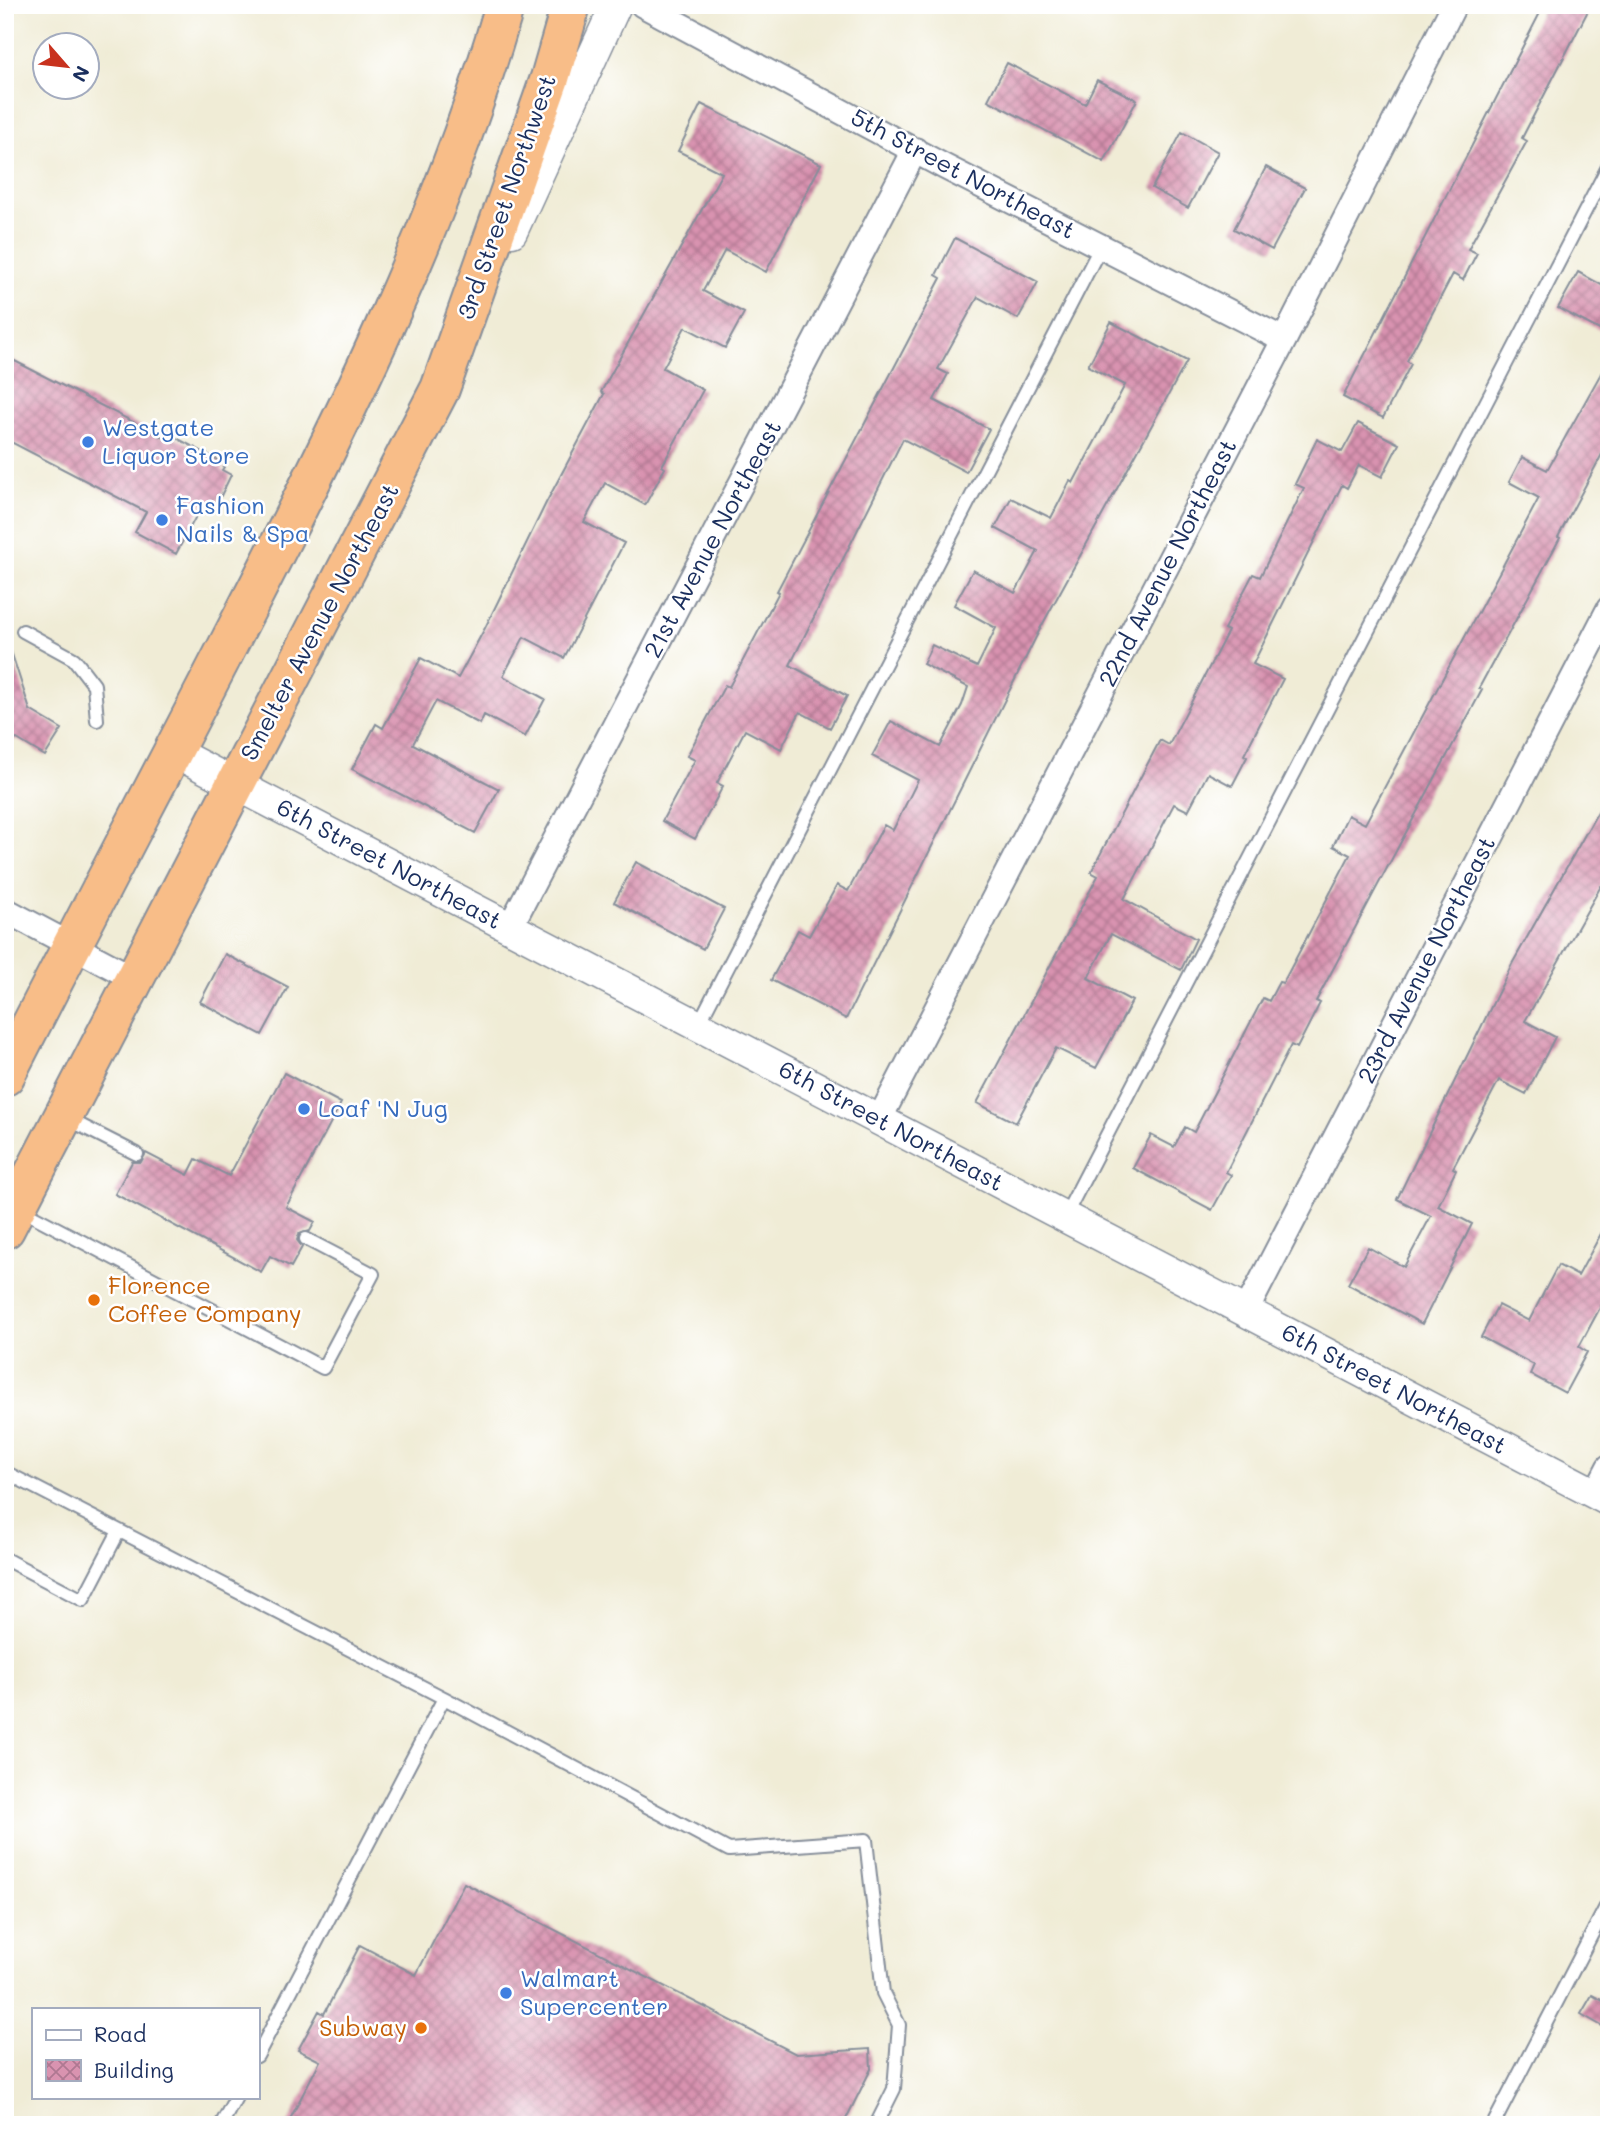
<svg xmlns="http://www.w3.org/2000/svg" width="1614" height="2130" font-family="Mali,sans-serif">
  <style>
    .building { fill: url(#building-cross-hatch) }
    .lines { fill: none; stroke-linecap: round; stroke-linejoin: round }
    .service-casing { stroke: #868e9a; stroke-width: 16 }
    .minor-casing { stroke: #868e9a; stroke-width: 28 }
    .tertiary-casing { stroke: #868e9a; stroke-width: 33 }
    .trunk-casing { stroke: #868e9a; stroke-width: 42 }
    .service { stroke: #fff; stroke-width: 12 }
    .minor { stroke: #fff; stroke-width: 24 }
    .tertiary { stroke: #fff; stroke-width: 30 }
    .trunk { stroke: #f8bd88; stroke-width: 38 }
    .shop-dot { fill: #3f7fe0; stroke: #fff; stroke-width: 2.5 }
    .food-dot { fill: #e8710a; stroke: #fff; stroke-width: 2.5 }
    .labels { text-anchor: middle; stroke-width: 5; stroke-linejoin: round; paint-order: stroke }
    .street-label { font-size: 24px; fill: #1b2f5e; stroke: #fff }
    .shop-label { font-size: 24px; fill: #366cbe; stroke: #fff; text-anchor: start }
    .food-label { font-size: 24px; fill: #c56008; stroke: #fff; text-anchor: start }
  </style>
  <defs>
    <pattern id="building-cross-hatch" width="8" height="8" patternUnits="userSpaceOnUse" patternTransform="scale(1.75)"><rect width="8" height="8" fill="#d993b0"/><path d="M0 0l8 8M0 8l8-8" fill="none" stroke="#af7892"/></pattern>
  </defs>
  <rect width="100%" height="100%" fill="#fff"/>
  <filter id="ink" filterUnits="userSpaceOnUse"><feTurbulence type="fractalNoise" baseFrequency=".0143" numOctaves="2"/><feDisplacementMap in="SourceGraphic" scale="14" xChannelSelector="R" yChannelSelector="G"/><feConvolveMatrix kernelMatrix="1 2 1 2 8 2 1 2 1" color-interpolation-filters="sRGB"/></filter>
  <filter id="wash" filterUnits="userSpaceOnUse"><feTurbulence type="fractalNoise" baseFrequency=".00686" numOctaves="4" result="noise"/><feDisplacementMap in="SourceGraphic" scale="28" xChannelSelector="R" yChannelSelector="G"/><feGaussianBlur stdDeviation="1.57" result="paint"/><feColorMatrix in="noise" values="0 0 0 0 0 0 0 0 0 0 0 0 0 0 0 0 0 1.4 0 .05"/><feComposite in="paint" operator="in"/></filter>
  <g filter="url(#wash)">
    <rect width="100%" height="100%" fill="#f0ecd6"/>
    <g id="blocks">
      <!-- building -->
      <path class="building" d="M 1544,5 L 1591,5 L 1522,138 L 1527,141 L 1468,249 L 1477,253 L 1463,280 L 1453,274 L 1407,361 L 1411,364 L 1383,418 L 1343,397 Z
        M 1007,63 L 1085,104 L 1097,80 L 1137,100 L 1104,162 L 988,100 Z
        M 701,104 L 821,164 L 766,272 L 725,250 L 703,291 L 744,313 L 725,348 L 685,327 L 663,368 L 703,390 L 662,466 L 665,468 L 645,505 L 605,483 L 584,522 L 624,543 L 564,658 L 524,637 L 503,676 L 545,699 L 525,737 L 484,715 L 480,724 L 436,701 L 413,744 L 499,789 L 475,833 L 352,769 L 376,724 L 383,728 L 421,658 L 458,678 L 485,628 L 546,503 L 604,394 L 601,392 L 722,173 L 678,151 Z
        M 1182,132 L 1218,152 L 1188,208 L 1152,188 Z
        M 1266,167 L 1305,188 L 1272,250 L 1234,229 Z
        M 955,238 L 1038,282 L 1018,319 L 978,297 L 938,369 L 948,374 L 934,400 L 989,429 L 966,472 L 903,439 L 790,665 L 847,696 L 830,728 L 800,712 L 781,749 L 745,730 L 717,783 L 723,786 L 695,839 L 662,821 L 695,760 L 687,756 L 725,685 L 729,687 L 779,592 L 777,591 L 941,278 L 936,275 Z
        M 1578,272 L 1609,289 L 1609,335 L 1558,308 Z
        M 1111,322 L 1187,361 L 1041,627 L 846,1019 L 771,980 L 798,930 L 809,936 L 837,885 L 848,891 L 884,825 L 893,830 L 918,780 L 872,756 L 891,721 L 940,747 L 962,705 L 968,687 L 923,664 L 932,645 L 977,667 L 996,628 L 954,605 L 973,570 L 1015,593 L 1038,551 L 995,528 L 1011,498 L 1051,518 L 1070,481 L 1073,483 L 1125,385 L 1088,366 Z
        M 5,356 L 168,440 L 171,435 L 226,464 L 222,470 L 231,475 L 215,508 L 203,503 L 176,554 L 135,532 L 146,512 L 5,439 Z
        M 1609,359 L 1609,441 L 1558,537 L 1560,538 L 1479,688 L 1482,690 L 1316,1001 L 1320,1003 L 1297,1048 L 1291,1045 L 1226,1172 L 1231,1175 L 1212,1210 L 1133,1168 L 1151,1135 L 1174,1147 L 1185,1127 L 1194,1132 L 1263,998 L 1269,1001 L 1279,982 L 1283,983 L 1350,855 L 1333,846 L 1348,815 L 1365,824 L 1539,498 L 1509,482 L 1522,457 L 1547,470 Z
        M 1358,423 L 1399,444 L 1382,477 L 1359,465 L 1347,488 L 1342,485 L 1253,664 L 1283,679 L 1244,755 L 1247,757 L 1232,786 L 1208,773 L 1188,811 L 1174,804 L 1124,899 L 1196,939 L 1181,970 L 1111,934 L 1088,978 L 1132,1001 L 1096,1068 L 1056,1048 L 1016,1123 L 977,1103 L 1098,876 L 1091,872 L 1160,740 L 1169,745 L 1228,631 L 1224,629 L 1253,574 L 1260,577 L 1304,488 L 1295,484 L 1317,439 L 1342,452 Z
        M 10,648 L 30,710 L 62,729 L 45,756 L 17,739 L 5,743 L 5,649 Z
        M 1609,792 L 1609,890 L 1601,886 L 1525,1021 L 1555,1037 L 1526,1094 L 1499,1080 L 1453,1168 L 1456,1170 L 1438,1206 L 1472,1224 L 1422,1324 L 1348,1284 L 1368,1247 L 1404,1267 L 1431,1216 L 1397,1199 L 1512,964 Z
        M 636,862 L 724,909 L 703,949 L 614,902 Z
        M 225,954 L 288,987 L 262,1035 L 200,1002 Z
        M 284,1073 L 341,1103 L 286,1207 L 315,1222 L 310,1231 L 299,1234 L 297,1240 L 302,1247 L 291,1267 L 270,1256 L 261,1272 L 115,1194 L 132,1162 L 141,1162 L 146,1153 L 188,1175 L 196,1159 L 229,1176 Z
        M 1609,1219 L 1609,1291 L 1579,1347 L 1587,1352 L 1565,1393 L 1530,1374 L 1534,1365 L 1481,1337 L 1498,1305 L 1529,1321 L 1558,1265 L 1578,1276 Z
        M 464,1883 L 796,2054 L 870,2049 L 871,2069 L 843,2125 L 287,2125 L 320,2061 L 298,2050 L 319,2011 L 324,2014 L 360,1945 L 416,1975 Z
        M 1592,1995 L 1609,2004 L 1609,2030 L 1581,2014 Z"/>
    </g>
  </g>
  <g filter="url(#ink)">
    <use href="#blocks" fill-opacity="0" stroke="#868e9a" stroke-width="2"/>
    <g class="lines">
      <!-- service casing -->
      <g class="service-casing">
        <path id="service" d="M 23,631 L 74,659 L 94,685 L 97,720
          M 698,1025 L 1101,246
          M 68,1119 L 137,1154
          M 20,1209 L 323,1368 L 373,1274 L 306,1239
          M 1065,1216 L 1609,165
          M 5,1472 L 444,1698 L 257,2056
          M 5,1559 L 83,1600 L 119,1531
          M 444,1698 L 729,1850 L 866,1840 L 883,1993 L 899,2025 L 894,2089 L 876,2125
          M 221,2125 L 236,2097
          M 1493,2125 L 1609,1901"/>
      </g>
      <!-- minor casing -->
      <g class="minor-casing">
        <path id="minor" d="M 643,5 L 945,167 L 1284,340
          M 5,910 L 133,978
          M 510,927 L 915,150
          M 879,1120 L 1284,340 L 1454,5
          M 1246,1311 L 1609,609
          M 1595,1494 L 1609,1467"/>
      </g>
      <!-- tertiary casing -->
      <g class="tertiary-casing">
        <path id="tertiary" d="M 512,232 L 616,5
          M 174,752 L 1609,1501"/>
      </g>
      <!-- trunk casing -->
      <g class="trunk-casing">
        <path id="trunk" d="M 5,1076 C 83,922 164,770 243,616 C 345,418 443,220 505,5
          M 5,1229 L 440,389 L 550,78 L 571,5"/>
      </g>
      <!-- service -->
      <use href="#service" class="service"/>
      <!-- minor -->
      <use href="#minor" class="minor"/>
      <!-- tertiary -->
      <use href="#tertiary" class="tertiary"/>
      <!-- trunk -->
      <use href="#trunk" class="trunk"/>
    </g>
  </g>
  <!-- markers -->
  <g class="shop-dot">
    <circle cx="88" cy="442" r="7"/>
    <circle cx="162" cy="520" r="7"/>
    <circle cx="304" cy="1109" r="7"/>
    <circle cx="506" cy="1993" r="7"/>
  </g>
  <g class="food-dot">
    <circle cx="94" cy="1300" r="7"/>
    <circle cx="421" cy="2028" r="7"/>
  </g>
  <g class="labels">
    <!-- street labels -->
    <g class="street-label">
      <text transform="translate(963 174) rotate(28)" y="8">5th Street Northeast</text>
      <text transform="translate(507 197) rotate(-71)" y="8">3rd Street Northwest</text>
      <text transform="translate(713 539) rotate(-62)" y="8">21st Avenue Northeast</text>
      <text transform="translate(1168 563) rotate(-63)" y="8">22nd Avenue Northeast</text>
      <text transform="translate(320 622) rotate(-62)" y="8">Smelter Avenue Northeast</text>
      <text transform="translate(389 864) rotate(28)" y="8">6th Street Northeast</text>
      <text transform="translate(1427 960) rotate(-63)" y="8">23rd Avenue Northeast</text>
      <text transform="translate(891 1126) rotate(28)" y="8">6th Street Northeast</text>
      <text transform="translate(1394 1389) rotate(28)" y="8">6th Street Northeast</text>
    </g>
    <!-- shop labels -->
    <g class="shop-label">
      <text x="102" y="436">Westgate<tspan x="102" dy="28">Liquor Store</tspan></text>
      <text x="176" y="514">Fashion<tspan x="176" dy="28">Nails &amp; Spa</tspan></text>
      <text x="318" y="1117">Loaf 'N Jug</text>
      <text x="520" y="1987">Walmart<tspan x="520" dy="28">Supercenter</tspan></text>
    </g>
    <!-- food labels -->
    <g class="food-label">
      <text x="108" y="1294">Florence<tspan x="108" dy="28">Coffee Company</tspan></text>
      <text x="407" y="2036" text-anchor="end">Subway</text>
    </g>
  </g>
  <!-- margin -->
  <rect width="1614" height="2130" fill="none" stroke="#fff" stroke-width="28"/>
  <!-- legend -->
  <rect x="32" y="2008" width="228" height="91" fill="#ffffff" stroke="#a4acbf" stroke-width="2"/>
  <rect x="46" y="2030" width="35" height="10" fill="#ffffff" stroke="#a4acbf" stroke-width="2"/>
  <text x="94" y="2042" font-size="21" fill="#1b2f5e">Road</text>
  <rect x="46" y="2060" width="35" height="21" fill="url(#building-cross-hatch)" stroke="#a4acbf" stroke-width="2"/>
  <text x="94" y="2078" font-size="21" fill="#1b2f5e">Building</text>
  <!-- north arrow -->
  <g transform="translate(66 66) rotate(118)"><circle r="33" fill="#ffffff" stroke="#a4acbf" stroke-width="2"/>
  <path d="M0-5L12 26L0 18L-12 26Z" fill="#c8321e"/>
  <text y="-10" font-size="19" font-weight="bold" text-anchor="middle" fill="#1b2f5e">N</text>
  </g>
</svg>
